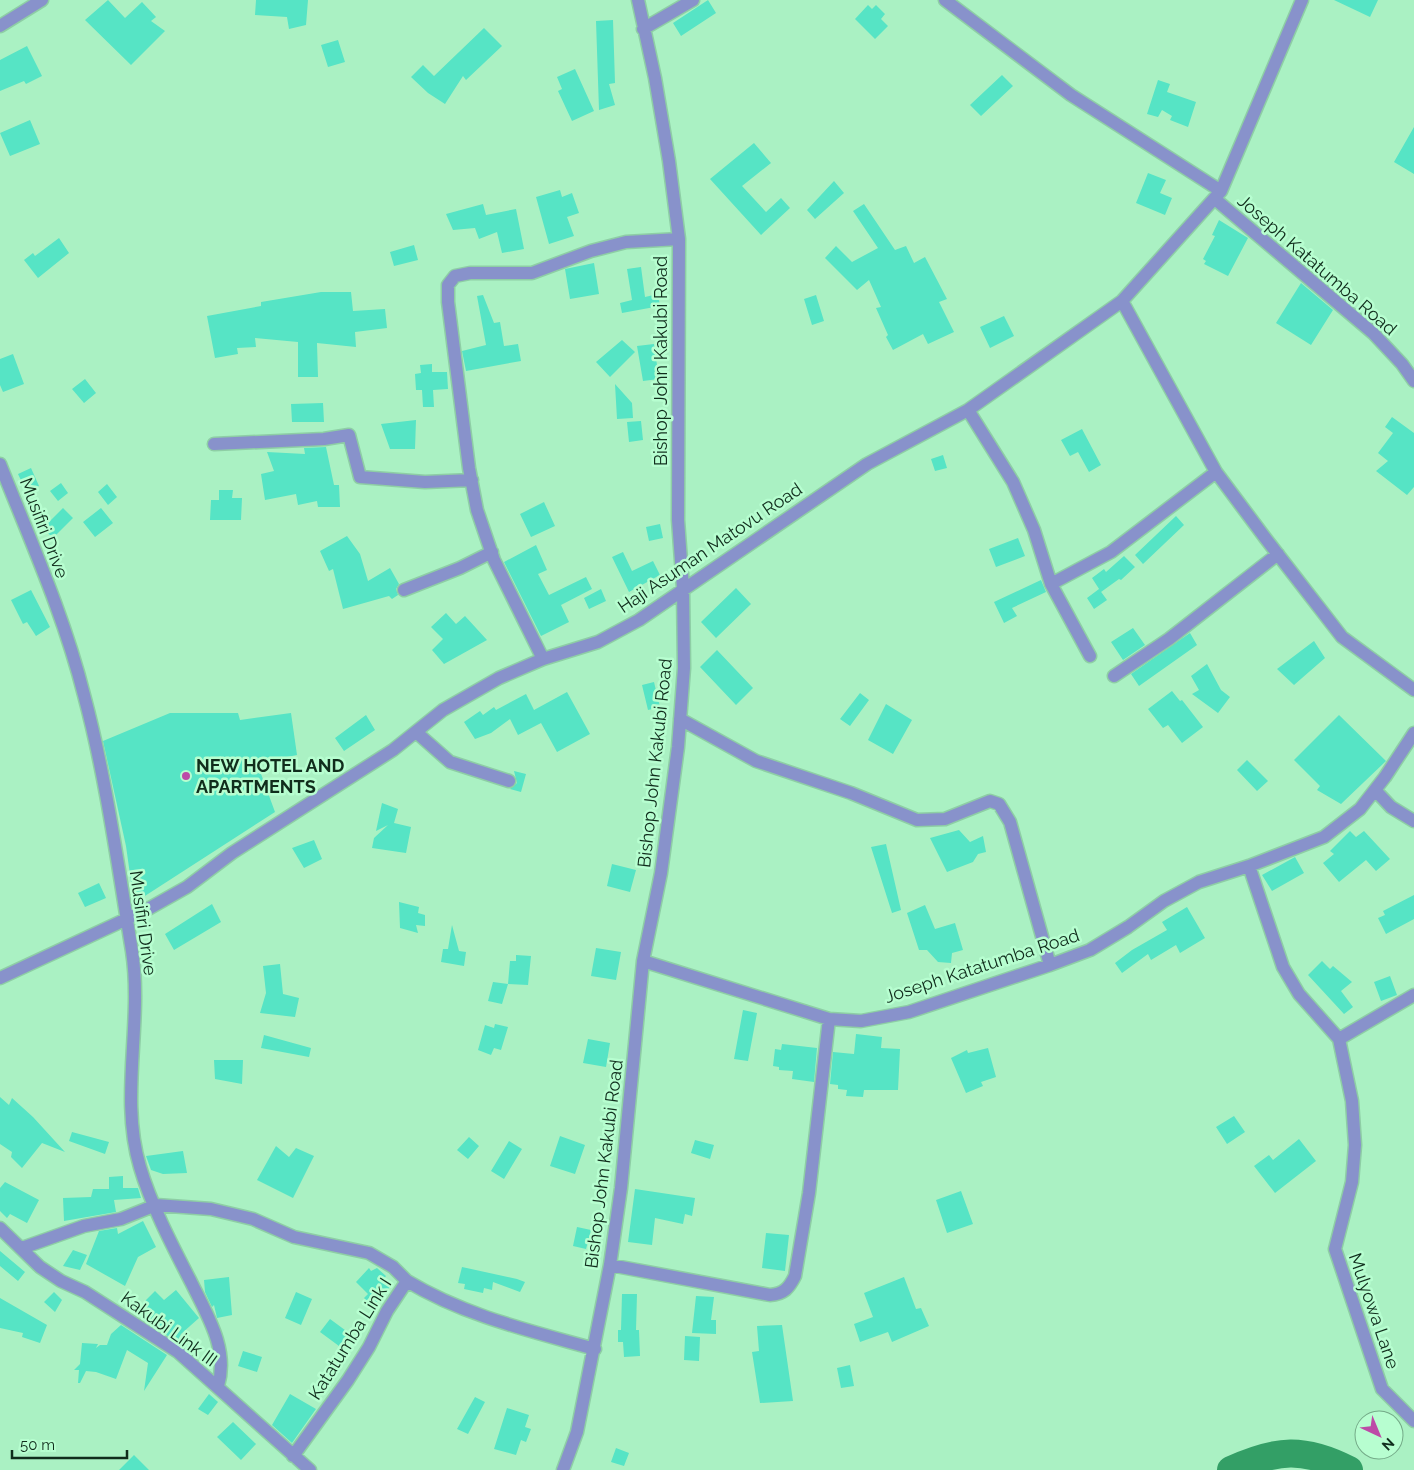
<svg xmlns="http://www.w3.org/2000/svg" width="1414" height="1470" font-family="Raleway,sans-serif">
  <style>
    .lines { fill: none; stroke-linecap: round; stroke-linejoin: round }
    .river { stroke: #339f66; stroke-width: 28 }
    .building { fill: #56e4c5 }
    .minor-casing { stroke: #8ecea5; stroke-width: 15 }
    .minor { stroke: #8892cb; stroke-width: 12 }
    .poi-dot { fill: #bd4ba7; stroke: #b7fed0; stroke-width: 2 }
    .labels { text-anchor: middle; stroke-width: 5; stroke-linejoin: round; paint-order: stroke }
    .street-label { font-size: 18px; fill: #102d1c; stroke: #b7fed0 }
    .poi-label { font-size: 18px; font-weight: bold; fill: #102d1c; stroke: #b7fed0; text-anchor: start }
  </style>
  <rect width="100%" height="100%" fill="#aaf1c3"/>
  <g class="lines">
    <!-- river -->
    <path class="river" d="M 1231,1470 C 1277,1449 1304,1447 1349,1470"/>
  </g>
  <!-- building -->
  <path class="building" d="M 108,0 L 125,18 L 142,2 L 156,17 L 151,21 L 165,31 L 131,65 L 85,20 Z
    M 256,0 L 308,0 L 306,25 L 289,29 L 287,17 L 255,15 Z
    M 708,0 L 716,13 L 681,36 L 673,23 Z
    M 1334,0 L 1378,0 L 1370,17 Z
    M 868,5 L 872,9 L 876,5 L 885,14 L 881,19 L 888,26 L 875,39 L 855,19 Z
    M 613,20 L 615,83 L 609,84 L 615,105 L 599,110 L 596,21 Z
    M 484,28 L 502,46 L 466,80 L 463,76 L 445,104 L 428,93 L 411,77 L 423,65 L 434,76 Z
    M 338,40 L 345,62 L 328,67 L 321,45 Z
    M 27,46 L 42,76 L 26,84 L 24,81 L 0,91 L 0,60 Z
    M 575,69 L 594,111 L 572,121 L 558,91 L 562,89 L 557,77 Z
    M 1002,75 L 1013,86 L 981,116 L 970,105 Z
    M 1158,80 L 1170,84 L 1167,92 L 1196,102 L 1188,127 L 1170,120 L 1172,116 L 1162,110 L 1158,117 L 1147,114 Z
    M 30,120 L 40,144 L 10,156 L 0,133 Z
    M 1414,127 L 1414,174 L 1394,162 Z
    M 754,143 L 771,163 L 742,186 L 766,212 L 781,198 L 790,208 L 761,235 L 710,179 Z
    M 1148,173 L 1166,180 L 1160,193 L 1172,198 L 1165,215 L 1136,203 Z
    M 834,181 L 844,193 L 815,219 L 807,210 Z
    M 560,190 L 562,197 L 572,193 L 579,213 L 567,217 L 574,236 L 549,244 L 536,197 Z
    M 483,204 L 486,215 L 516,209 L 524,249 L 502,253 L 497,232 L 479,239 L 475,228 L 453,230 L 446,214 Z
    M 864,204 L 895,250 L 906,246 L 914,263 L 925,257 L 947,299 L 939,302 L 954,332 L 928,344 L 923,334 L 893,350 L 886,337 L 888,335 L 876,308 L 881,307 L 869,280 L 857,290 L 825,258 L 836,246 L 852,262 L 878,248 L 853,211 Z
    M 1219,220 L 1248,238 L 1228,276 L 1204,264 L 1206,261 L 1203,259 L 1215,236 L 1212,235 Z
    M 59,238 L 69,253 L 38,278 L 24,260 L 33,253 L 35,256 Z
    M 414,245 L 418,260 L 394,266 L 390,252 Z
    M 594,263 L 599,294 L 570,299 L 565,269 Z
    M 641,267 L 645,297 L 658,294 L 660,306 L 622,313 L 620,303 L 632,300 L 627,269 Z
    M 1301,283 L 1333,310 L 1311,345 L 1276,323 Z
    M 321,292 L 351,292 L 353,311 L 385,309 L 387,328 L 355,332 L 356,347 L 317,343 L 318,377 L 298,377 L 298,342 L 255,338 L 256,347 L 237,348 L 238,354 L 215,358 L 207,316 L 261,306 L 261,302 Z
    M 483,295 L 494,323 L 500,322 L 504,346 L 518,344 L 521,361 L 466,371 L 462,351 L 486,345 L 477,296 Z
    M 816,295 L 824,321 L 812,325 L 804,299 Z
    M 1004,316 L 1014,336 L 990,348 L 980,327 Z
    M 622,340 L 635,352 L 610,377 L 596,362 Z
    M 654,344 L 659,379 L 643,381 L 637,346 Z
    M 13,354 L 24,384 L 3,392 L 0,385 L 0,359 Z
    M 432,364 L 432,372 L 447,372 L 448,389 L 433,390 L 434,407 L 423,407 L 422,390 L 416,390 L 415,374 L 421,373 L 420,365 Z
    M 85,379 L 96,393 L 84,403 L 72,389 Z
    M 615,384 L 632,403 L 633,418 L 617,419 Z
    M 323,403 L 324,422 L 292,422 L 291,404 Z
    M 1392,417 L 1414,433 L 1414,487 L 1407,495 L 1376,471 L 1388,461 L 1378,453 L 1393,433 L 1385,427 Z
    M 416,420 L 415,449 L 390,449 L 381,424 Z
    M 641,421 L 643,440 L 629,442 L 627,422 Z
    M 1082,429 L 1101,465 L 1089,472 L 1078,452 L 1070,456 L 1061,440 Z
    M 326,447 L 334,485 L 339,485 L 340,507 L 318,507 L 317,501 L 298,505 L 296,494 L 265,500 L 261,474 L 274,471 L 267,452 L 305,454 L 304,448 Z
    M 943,455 L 947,468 L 935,471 L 931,459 Z
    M 31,468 L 39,486 L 26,491 L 18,474 Z
    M 61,483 L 68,493 L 58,501 L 50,491 Z
    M 107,484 L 117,497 L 108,505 L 98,492 Z
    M 219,490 L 233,490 L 232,498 L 242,498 L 241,520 L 210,520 L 211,500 L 219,500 Z
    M 544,502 L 555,526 L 531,537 L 520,514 Z
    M 63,508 L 73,518 L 53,538 L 43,528 Z
    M 101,508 L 113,523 L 95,537 L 83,522 Z
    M 1176,516 L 1184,525 L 1143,564 L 1135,555 Z
    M 660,524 L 663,538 L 649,541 L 646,527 Z
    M 347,536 L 360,554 L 368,581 L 390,568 L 399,584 L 396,589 L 398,595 L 392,599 L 389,596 L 343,609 L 333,569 L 329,571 L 320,551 Z
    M 1018,538 L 1025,556 L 996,567 L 989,549 Z
    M 536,545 L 547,570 L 538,574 L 549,595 L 586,577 L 592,589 L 561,605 L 569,622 L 541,636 L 504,562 Z
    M 623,552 L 632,571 L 653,561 L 660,575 L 629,592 L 612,557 Z
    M 1124,556 L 1135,567 L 1121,580 L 1119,579 L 1101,592 L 1092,578 L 1104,569 L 1106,572 Z
    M 1041,580 L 1046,592 L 1012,608 L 1017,616 L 1004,623 L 994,602 Z
    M 736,588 L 751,604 L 716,638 L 701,622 Z
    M 601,589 L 606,601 L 589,609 L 584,598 Z
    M 1099,589 L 1107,600 L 1094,609 L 1087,598 Z
    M 31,590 L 50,627 L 36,636 L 27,622 L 23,624 L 11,600 Z
    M 446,613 L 456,624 L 465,616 L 487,640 L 444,664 L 432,650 L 443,639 L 431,627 Z
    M 1133,628 L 1145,645 L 1123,660 L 1111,642 Z
    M 1190,633 L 1197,645 L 1139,686 L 1131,674 Z
    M 1314,641 L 1325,658 L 1294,685 L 1277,669 Z
    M 717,650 L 753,688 L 736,705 L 700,667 Z
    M 1207,664 L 1221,690 L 1230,697 L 1218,713 L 1192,694 L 1199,690 L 1191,676 Z
    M 654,682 L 660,707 L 648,710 L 642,685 Z
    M 1172,691 L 1180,701 L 1182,700 L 1203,727 L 1182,743 L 1168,725 L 1163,728 L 1148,709 Z
    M 567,692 L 590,734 L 557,752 L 541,723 L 518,735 L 510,719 L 491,733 L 475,739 L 464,722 L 480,711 L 483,715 L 494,707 L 496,710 L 526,694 L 534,710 Z
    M 860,693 L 869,700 L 850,726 L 840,719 Z
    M 886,704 L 912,720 L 893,754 L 868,740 Z
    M 170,713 L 238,713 L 240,720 L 291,713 L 297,755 L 257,763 L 275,812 L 134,903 L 126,846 L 103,741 Z
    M 366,715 L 375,730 L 344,751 L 335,738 Z
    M 1339,715 L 1386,761 L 1341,804 L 1317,790 L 1320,786 L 1294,760 Z
    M 1247,760 L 1268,781 L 1257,791 L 1237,770 Z
    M 514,771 L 526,774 L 521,792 L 510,789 L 517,783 Z
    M 382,803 L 398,809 L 394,823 L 411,827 L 406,853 L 372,848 L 374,838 L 388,825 L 376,831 Z
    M 959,830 L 970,842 L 983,836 L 986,852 L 978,854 L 973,862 L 947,872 L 930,838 Z
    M 1350,831 L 1356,837 L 1364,831 L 1390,859 L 1376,871 L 1366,860 L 1339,882 L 1323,863 L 1334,854 L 1330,851 Z
    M 314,840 L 322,859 L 304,868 L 292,848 Z
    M 886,844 L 901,910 L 892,913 L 871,847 Z
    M 1295,857 L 1304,873 L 1272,891 L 1262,875 Z
    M 612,864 L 636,870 L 630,892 L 607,886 Z
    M 99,883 L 106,898 L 85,907 L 78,893 Z
    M 1414,895 L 1414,919 L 1386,934 L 1378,918 L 1385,915 L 1383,911 Z
    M 399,902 L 419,907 L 418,913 L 425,915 L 425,926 L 416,925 L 418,933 L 400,928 Z
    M 212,904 L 221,922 L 174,950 L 165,934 Z
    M 925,905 L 935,929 L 955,923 L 963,950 L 952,953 L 951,963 L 938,962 L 927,950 L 919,950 L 907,913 Z
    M 1187,907 L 1205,938 L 1180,953 L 1176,945 L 1151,960 L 1148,954 L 1122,973 L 1115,963 L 1132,950 L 1167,930 L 1162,922 Z
    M 452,925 L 459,951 L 466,952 L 464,966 L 441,962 L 443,949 L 448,949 Z
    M 596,948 L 621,952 L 616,980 L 591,976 Z
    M 516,955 L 531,956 L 528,985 L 508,984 L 510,961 L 516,961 Z
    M 1322,961 L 1330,969 L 1333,966 L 1352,982 L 1341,991 L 1353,1007 L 1344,1014 L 1308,975 Z
    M 280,964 L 283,994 L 299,998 L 295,1017 L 260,1013 L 266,993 L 263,966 Z
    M 1390,976 L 1397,995 L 1381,1001 L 1374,982 Z
    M 493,982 L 508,984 L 502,1004 L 488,1001 Z
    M 743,1010 L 757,1013 L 748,1061 L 734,1059 Z
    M 495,1024 L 508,1027 L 501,1050 L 494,1048 L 491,1055 L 478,1050 L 485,1025 L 494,1028 Z
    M 856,1034 L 882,1037 L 881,1048 L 900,1049 L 898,1090 L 864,1090 L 863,1097 L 846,1096 L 847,1090 L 838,1089 L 838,1085 L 830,1084 L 833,1052 L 854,1054 Z
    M 264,1035 L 311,1048 L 309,1057 L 261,1048 Z
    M 588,1039 L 610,1043 L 606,1067 L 583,1063 Z
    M 782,1044 L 817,1048 L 814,1082 L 792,1079 L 793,1071 L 779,1070 L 779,1067 L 773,1066 L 775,1049 L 781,1050 Z
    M 988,1048 L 996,1077 L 981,1082 L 983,1086 L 966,1093 L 951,1058 L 967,1050 L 968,1053 Z
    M 214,1060 L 243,1060 L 242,1084 L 215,1079 Z
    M 0,1097 L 9,1105 L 12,1098 L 33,1117 L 65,1152 L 42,1143 L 22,1168 L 11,1157 L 12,1152 L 0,1144 Z
    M 1234,1116 L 1245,1132 L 1227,1144 L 1216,1127 Z
    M 72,1132 L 109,1142 L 105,1154 L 69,1141 Z
    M 560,1136 L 585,1145 L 575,1174 L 550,1166 Z
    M 469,1137 L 479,1146 L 468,1159 L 457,1150 Z
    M 1299,1139 L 1316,1161 L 1275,1193 L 1254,1166 L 1269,1155 L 1273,1160 Z
    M 695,1140 L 714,1145 L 710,1159 L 691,1153 Z
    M 509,1141 L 522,1149 L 504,1179 L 491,1171 Z
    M 276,1146 L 289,1157 L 296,1148 L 314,1156 L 293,1198 L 257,1180 Z
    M 183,1151 L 187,1173 L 163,1174 L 151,1170 L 146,1156 Z
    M 123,1176 L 123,1188 L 138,1188 L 141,1198 L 114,1200 L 116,1212 L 64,1221 L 63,1198 L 91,1197 L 93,1189 L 109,1189 L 109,1177 Z
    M 5,1182 L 39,1200 L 27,1223 L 10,1214 L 7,1218 L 0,1211 L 0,1188 Z
    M 635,1189 L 695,1198 L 692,1216 L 685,1214 L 683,1224 L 655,1218 L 652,1245 L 628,1242 Z
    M 961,1191 L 973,1224 L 947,1233 L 936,1200 Z
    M 143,1221 L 156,1247 L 138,1257 L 125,1286 L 86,1264 L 99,1231 L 117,1228 L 118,1234 Z
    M 577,1227 L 591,1230 L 586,1249 L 573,1246 Z
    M 766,1233 L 789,1235 L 785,1271 L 762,1268 Z
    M 73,1250 L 87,1255 L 80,1270 L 63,1266 Z
    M 0,1251 L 25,1272 L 18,1281 L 0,1266 Z
    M 462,1267 L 517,1279 L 525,1282 L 520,1292 L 493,1282 L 492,1290 L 484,1288 L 483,1293 L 464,1289 L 465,1284 L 458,1283 Z
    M 369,1268 L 371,1271 L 377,1268 L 386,1276 L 383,1280 L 390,1287 L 373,1307 L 364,1298 L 368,1294 L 356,1282 Z
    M 229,1277 L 232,1315 L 217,1318 L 214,1305 L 212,1307 L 205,1292 L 204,1280 Z
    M 904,1277 L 916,1309 L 921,1308 L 929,1326 L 892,1342 L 888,1332 L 860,1342 L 854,1324 L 873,1317 L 864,1293 Z
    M 176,1290 L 199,1318 L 181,1334 L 177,1342 L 143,1320 L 150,1314 L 141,1305 L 155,1291 L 164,1300 Z
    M 54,1292 L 62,1300 L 55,1312 L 44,1302 Z
    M 296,1292 L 312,1299 L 301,1325 L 285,1318 Z
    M 622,1294 L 637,1294 L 636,1330 L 639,1330 L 640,1356 L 624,1357 L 623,1342 L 618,1342 L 618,1330 L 621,1330 Z
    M 696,1296 L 714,1297 L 711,1320 L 716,1320 L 716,1334 L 692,1333 Z
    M 0,1298 L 47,1325 L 40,1343 L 22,1337 L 23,1333 L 0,1328 Z
    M 330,1319 L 349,1333 L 339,1346 L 320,1332 Z
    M 121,1325 L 167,1355 L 144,1391 L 148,1363 L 127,1350 L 116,1379 L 96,1372 L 86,1371 L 80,1383 L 78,1383 L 79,1370 L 74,1370 L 80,1364 L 82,1343 L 98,1344 L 96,1348 L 100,1345 L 107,1345 L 111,1334 Z
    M 782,1325 L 793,1401 L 760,1403 L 752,1352 L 759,1351 L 757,1326 Z
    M 685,1336 L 700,1337 L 699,1361 L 684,1360 Z
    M 243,1351 L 262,1357 L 257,1372 L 238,1366 Z
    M 850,1365 L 854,1386 L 841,1388 L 837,1368 Z
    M 209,1394 L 218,1402 L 208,1415 L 198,1409 Z
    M 290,1394 L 316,1409 L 292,1443 L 272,1425 Z
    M 475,1397 L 485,1402 L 468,1434 L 457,1429 Z
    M 507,1408 L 529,1415 L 525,1427 L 531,1429 L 526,1442 L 521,1440 L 516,1455 L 494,1449 Z
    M 233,1422 L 256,1444 L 241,1460 L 217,1437 Z
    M 616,1448 L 629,1453 L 624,1466 L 611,1462 Z
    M 134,1455 L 149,1470 L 119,1470 Z"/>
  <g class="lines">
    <!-- minor casing -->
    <g class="minor-casing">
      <path id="minor" d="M 945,0 L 1071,95 L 1221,191
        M 0,26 L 42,0
        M 643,29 L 693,0
        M 1215,199 L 1373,333 L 1402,364 L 1414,381
        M 1122,301 L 1216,472 L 1266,539 L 1342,637 L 1414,690
        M 968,410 L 1013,482 L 1034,530 L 1051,584 L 1090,656
        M 214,444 L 324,439 L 349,435 L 360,477 L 425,482 L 472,480
        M 0,464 C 30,540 64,615 84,695 C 106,777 118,867 132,951 C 143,1023 119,1097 140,1167 C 151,1205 173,1247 191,1282 C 207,1315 229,1349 218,1386
        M 1051,584 L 1111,552 L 1216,472
        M 404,590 L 460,568 L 492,552
        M 543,659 L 494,560 L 477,510 L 469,468 L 448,302 L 448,285 L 455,276 L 470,273 L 532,273 L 591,251 L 626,242 L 679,239
        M 1114,676 L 1169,639 L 1278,554
        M 680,719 L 756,761 L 851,793 L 917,820 L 945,819 L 990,801 L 999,804 L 1010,822 L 1050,965
        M 416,732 L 450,762 L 509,781
        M 1375,790 L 1391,807 L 1414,821
        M 1249,866 L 1283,967 L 1299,994 L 1339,1039 L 1352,1101 L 1355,1145 L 1352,1182 L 1335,1249 L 1382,1389 L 1414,1421
        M 643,961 L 829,1019 L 861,1021 L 909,1012 L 1050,965 L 1090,950 L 1128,927 L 1164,901 L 1199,882 L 1249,866 L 1324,837 L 1360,809 L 1385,777 L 1414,733
        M 0,978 L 148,909 L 187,887 L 232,853 L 393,750 L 443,710 L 499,678 L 543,659 L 598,642 L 639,620 L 867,464 L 968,410 L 1122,301 L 1221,191 L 1302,0
        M 1339,1039 L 1414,995
        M 0,1228 L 40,1267 L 61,1281 L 85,1292 L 178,1352 L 310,1470
        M 22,1248 L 84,1226 L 121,1219 L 156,1205 L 211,1209 L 253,1219 L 294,1237 L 369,1253 L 393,1267 L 407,1281
        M 610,1265 L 770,1295 C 784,1294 789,1288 795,1276 L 809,1193 L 829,1019
        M 293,1456 L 348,1380 L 369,1347 L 387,1311 L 407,1281 C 465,1316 531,1331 595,1349
        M 563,1470 L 577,1432 L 610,1265 L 621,1188 L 643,961 L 661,873 L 678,747 L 684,668 L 683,588 L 678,520 L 679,239 L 669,161 L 655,78 L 638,0"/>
    </g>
    <!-- minor -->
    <use href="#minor" class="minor"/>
  </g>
  <!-- markers -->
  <circle class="poi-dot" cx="186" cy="776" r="5"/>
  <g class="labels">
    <!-- street labels -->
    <g class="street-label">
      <text transform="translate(1317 265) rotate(41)" y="6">Joseph Katatumba Road</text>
      <text transform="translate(661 361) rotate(-90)" y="6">Bishop John Kakubi Road</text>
      <text transform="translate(44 528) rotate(69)" y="6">Musifiri Drive</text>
      <text transform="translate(710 548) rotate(-34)" y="6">Haji Asuman Matovu Road</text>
      <text transform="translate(655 763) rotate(-84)" y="6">Bishop John Kakubi Road</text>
      <text transform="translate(143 923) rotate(82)" y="6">Musifiri Drive</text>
      <text transform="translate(982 966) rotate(-18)" y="6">Joseph Katatumba Road</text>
      <text transform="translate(604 1164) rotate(-83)" y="6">Bishop John Kakubi Road</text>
      <text transform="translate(1374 1311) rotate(71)" y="6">Mulyowa Lane</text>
      <text transform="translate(169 1329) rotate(36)" y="6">Kakubi Link III</text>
      <text transform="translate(350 1339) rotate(-58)" y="6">Katatumba Link I</text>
    </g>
    <!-- poi labels -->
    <g class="poi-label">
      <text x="196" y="772">NEW HOTEL AND<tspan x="196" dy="21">APARTMENTS</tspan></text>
    </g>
  </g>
  <!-- north arrow -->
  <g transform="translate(1379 1435) rotate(136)"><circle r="24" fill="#b7fed0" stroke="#74aa88"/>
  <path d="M0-4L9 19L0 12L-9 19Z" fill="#bd4ba7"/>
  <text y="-8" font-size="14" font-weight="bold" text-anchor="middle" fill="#102d1c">N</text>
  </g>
  <!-- scale -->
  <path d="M12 1450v8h115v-8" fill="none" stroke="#102d1c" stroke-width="2.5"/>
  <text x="20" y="1450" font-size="15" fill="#102d1c" stroke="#b7fed0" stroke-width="4" paint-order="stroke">50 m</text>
</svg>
